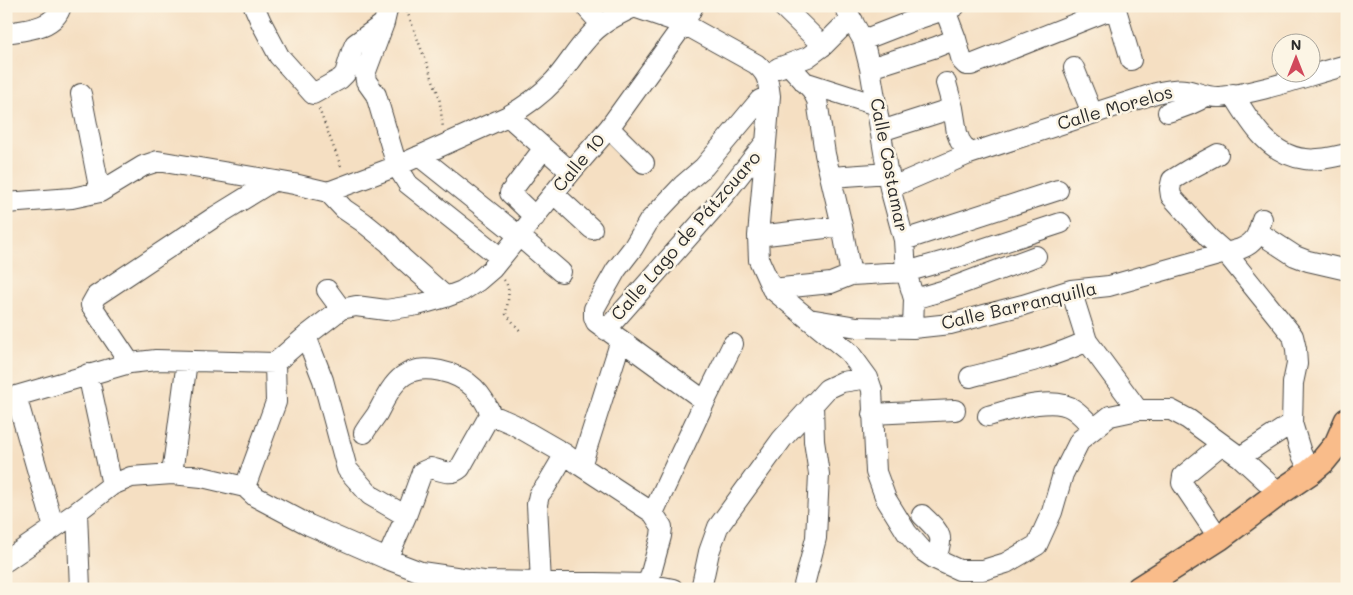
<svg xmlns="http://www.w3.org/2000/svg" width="1353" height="595" font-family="Mali,sans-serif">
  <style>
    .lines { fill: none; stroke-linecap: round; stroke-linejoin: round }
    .minor-casing { stroke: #494642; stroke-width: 22 }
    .major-casing { stroke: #494642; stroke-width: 28 }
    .path { stroke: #494642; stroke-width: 2.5; stroke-dasharray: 1 4; stroke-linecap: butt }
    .minor { stroke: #fff; stroke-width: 20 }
    .major { stroke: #f9bc8a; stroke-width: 25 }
    .labels { text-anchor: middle; stroke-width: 5; stroke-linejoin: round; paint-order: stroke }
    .street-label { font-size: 18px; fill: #2b2b2b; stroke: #fcf5e5 }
  </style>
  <rect width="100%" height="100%" fill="#fcf5e5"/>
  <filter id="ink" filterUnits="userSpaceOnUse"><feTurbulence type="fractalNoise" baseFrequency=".02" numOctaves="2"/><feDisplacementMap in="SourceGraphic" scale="10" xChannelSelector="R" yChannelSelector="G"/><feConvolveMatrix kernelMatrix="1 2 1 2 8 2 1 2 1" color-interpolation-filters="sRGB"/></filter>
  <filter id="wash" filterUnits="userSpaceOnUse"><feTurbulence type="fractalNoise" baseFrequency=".0096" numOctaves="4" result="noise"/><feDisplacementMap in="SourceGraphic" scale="20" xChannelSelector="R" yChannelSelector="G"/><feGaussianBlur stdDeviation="1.12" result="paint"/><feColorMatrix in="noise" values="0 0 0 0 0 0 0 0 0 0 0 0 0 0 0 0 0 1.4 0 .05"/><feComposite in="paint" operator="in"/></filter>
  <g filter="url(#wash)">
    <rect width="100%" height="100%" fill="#f5dfc2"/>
  </g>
  <g filter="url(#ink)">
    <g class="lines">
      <!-- minor casing -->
      <g class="minor-casing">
        <path id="minor" d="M 254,6 L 261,22 L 279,56 L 313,94 L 340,79 L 345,74 L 352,51 L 355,44 L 384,23
          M 388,6 L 384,23 L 365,74 L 366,81 L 376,95 L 397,166 L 408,184 L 501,258
          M 585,6 L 602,25
          M 782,6 L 823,46
          M 844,6 L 863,40 L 870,68 L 890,188 L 904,240 L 906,272 L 914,299 L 913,328
          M 1115,6 L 1131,60
          M 945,10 L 956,39 L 962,61 L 966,65 L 971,65 L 1115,8
          M 6,33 C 25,30 55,29 61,6
          M 863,40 L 917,19 L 955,6
          M 789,65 L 812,90 L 817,100 L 825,154 L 842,226 L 851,275
          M 778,68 L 808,57 L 823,46 L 841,28 L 853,21
          M 870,68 L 936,47 L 956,39
          M 1074,68 L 1092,113
          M 804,82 L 876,105
          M 946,83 L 953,108 L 957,133 L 960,141 L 969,154
          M 81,94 L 100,192
          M 1233,94 C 1250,122 1269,155 1305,159 C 1319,161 1333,157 1347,154
          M 1168,112 C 1182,108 1194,104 1206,96
          M 508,116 L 571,172
          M 609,128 L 644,163
          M 881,131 L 953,108
          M 1218,154 L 1190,169 L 1172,180 L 1170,189 L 1171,196 L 1209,238 L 1226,253 L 1293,336 L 1296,349 L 1297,364 L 1293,383 L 1292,423 L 1301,453 L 1310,472
          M 419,156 L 518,235 L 561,272
          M 831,177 L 889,173
          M 890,188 L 969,154 L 1156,93 C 1166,91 1175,88 1186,90 C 1197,92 1208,98 1220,97 C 1263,92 1305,76 1347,65
          M 328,192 L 344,209 L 363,222 L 389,243 L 402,258 L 446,297
          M 554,194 L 592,229
          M 6,203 L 72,198 L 100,192 L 143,166 L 158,161 L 294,184 L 328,192 L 397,166 L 508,116 C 524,107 541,95 554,81 C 566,68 575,52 587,39 C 599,24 617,15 634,7 L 684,24 L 756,64 C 768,74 768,81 770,96 L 758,236 L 759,260 L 772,289 L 849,352 L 868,378 L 872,390 L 876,472 L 886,499 L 907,533 L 923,551 L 935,559 L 959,570 L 983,570 L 1006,563 L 1037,545 L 1052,512 L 1063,474 L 1080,440 L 1110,416 L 1138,410 L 1171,410 L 1188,419 L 1240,457 L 1279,493
          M 535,217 L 510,193 L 544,148
          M 1258,232 L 1295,256 L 1308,261 L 1347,270
          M 758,236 L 842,226
          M 904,240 L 1058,190
          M 772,289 L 831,283 L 851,275 L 906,272 L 955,258 L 1061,223
          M 327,290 L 341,309
          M 1071,290 L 1087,341 L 1138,410
          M 914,299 L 945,290 L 1036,256
          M 809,319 L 857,327 L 913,328 L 950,324 L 1023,305 L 1071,290 L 1109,286 L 1240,249 C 1256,243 1258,234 1262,219
          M 606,330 L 713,209 L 765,143
          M 306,336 L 323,380 L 347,469 L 370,495 L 406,516
          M 130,363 L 91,305 L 96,296 L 216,216 L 273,181
          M 88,374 L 112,485
          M 970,377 C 1009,367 1050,359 1087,341
          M 16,396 L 54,528
          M 6,401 L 16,396 L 130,363 L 156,360 L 275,363 L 306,336 L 341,309 L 356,306 L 386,310 L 418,305 L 446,297 L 462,291 L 478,281 L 492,269 L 571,172 L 609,128 L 684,24 L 693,6
          M 705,401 L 596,322 L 594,317 L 594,309 L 616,270 L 633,248 L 649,221 L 683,185 L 704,167 L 760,100 L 770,96
          M 872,414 L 955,410
          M 988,416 C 1010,410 1054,395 1073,409 C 1081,414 1087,422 1094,428
          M 492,417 L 499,418 L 513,424 L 565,454 L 581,466 L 653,513 L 662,527 L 661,536 L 648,584
          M 364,433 C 368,426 373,420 377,414 C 384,401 391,385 403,376 C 422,362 458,372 474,388 C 482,396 488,406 492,417
          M 1240,457 L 1292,423
          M 581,466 L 621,340
          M 172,474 L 187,361
          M 245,487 L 276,402 L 275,363
          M 77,512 L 80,589
          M 653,513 L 705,401 L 733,344
          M 922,515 C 939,532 946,535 935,559
          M 1219,538 L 1182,483 L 1183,476 L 1222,444
          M 387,559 L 406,516 L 422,472 L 431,468 C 442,471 451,476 460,468 L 487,420 L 492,417
          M 6,561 L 77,512 L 112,485 L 131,477 L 172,474 L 202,477 L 245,487 L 256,497 L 309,525 L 387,559 L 421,572 L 483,581 L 648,584 L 673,589
          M 541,583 L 537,504 L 539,495 L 546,486 L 565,454
          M 701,589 L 709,552 L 718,527 L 782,439 L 827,389 L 842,382 L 868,378
          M 803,589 L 816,538 L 819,474 L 814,441 L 813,403"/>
      </g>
      <!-- major casing -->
      <g class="major-casing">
        <path id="major" d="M 1139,589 L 1219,538 L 1279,493 L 1310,472 L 1323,461 L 1337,444 L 1347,421"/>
      </g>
      <!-- path -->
      <path class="path" d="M 405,6 L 439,96 L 443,128
        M 319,109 L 342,169
        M 504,280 C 512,289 507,303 506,314 L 522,333"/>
      <!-- minor -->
      <use href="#minor" class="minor"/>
      <!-- major -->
      <use href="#major" class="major"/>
    </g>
  </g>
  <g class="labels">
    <!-- street labels -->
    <g class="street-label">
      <text transform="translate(1115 108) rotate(-16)" y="6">Calle Morelos</text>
      <text transform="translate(579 163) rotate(-50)" y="6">Calle 10</text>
      <text transform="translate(889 165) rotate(79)" y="6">Calle Costamar</text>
      <text transform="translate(686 236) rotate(-49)" y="6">Calle Lago de Pátzcuaro</text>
      <text transform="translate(1019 306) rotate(-13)" y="6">Calle Barranquilla</text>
    </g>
  </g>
  <!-- margin -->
  <rect width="1353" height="595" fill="none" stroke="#fcf5e5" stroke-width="25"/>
  <!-- north arrow -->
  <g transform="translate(1296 58)"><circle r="24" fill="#fcf5e5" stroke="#a8a49b"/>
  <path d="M0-4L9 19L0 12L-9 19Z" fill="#d1495b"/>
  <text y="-8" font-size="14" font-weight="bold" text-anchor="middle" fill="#2b2b2b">N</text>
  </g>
</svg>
